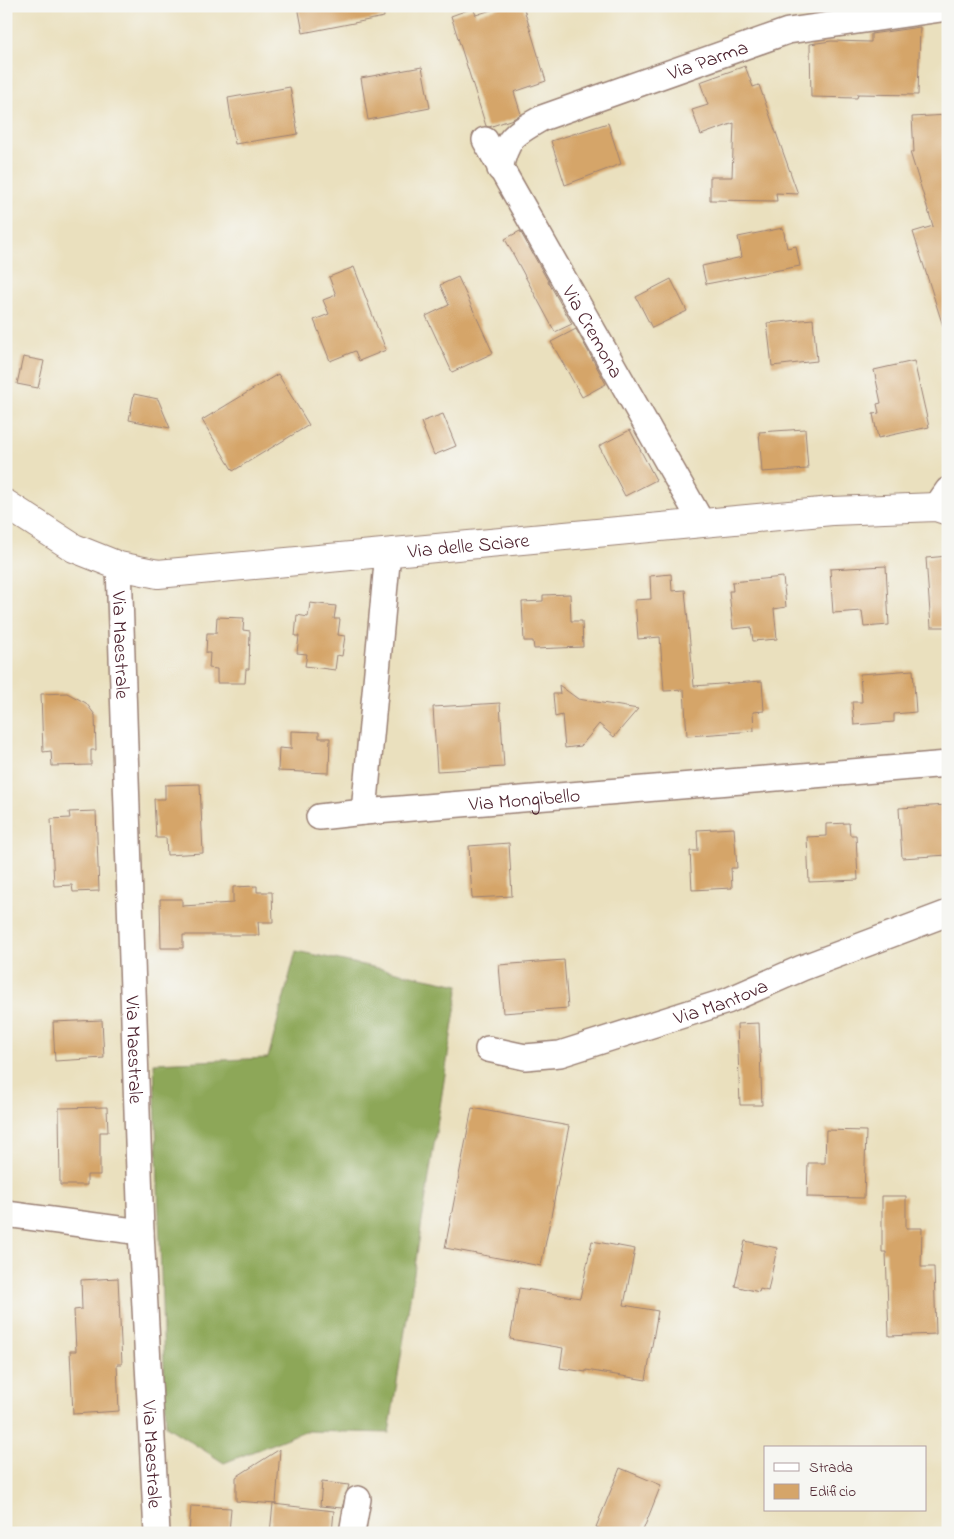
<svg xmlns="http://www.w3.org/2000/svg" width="954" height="1539" font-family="'Indie Flower',sans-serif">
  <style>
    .forest { fill: #8da759; stroke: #6c6342 }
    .building { fill: #d5a569 }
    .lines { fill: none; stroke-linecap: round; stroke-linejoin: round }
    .minor-casing { stroke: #9a8074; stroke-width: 28 }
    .tertiary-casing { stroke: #9a8074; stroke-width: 30 }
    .minor { stroke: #fff; stroke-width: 25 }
    .tertiary { stroke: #fff; stroke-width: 28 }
    .labels { text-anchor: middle; stroke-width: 5; stroke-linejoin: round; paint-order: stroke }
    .street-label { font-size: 20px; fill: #4a1f2b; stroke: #f6f6f2 }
  </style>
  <rect width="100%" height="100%" fill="#f6f6f2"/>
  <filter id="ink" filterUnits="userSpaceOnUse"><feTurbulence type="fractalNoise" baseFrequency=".02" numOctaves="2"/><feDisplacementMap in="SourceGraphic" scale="10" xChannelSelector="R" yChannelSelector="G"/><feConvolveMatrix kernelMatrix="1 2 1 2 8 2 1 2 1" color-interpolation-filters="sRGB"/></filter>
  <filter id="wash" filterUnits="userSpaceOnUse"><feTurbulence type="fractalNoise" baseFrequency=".0096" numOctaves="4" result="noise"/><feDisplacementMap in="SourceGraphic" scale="20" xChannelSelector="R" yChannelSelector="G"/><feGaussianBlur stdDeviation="1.12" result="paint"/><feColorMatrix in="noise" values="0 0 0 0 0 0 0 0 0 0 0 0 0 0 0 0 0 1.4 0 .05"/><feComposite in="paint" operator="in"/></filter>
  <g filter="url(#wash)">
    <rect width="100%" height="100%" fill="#eae0be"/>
    <!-- forest -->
    <path class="forest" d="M 296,951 L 459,985 L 389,1433 L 305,1431 L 224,1463 L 166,1426 L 154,1063 L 268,1058 Z"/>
    <g id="blocks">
      <!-- building -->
      <path class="building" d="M 298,6 L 383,6 L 384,17 L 303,33 Z
        M 503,6 L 523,6 L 546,81 L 514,92 L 521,114 L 513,119 L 489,127 L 486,126 L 451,16 L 473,8 L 476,15 Z
        M 920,27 L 918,95 L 858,94 L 857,98 L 811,97 L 810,44 L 831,41 L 871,42 L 871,34 Z
        M 745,66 L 753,87 L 759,85 L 798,194 L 776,193 L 777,201 L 710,200 L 710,177 L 732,177 L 734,123 L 701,135 L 692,110 L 708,105 L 700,82 Z
        M 422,67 L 430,108 L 368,120 L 361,78 Z
        M 290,87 L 298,134 L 235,144 L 228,98 Z
        M 948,115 L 948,325 L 943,326 L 913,232 L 933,226 L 910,152 L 914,152 L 912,117 Z
        M 608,123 L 621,164 L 565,185 L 551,141 Z
        M 783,228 L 787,248 L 796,246 L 800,266 L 706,284 L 702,266 L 742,257 L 738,237 Z
        M 520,231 L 572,324 L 555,332 L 505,239 Z
        M 354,267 L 386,350 L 359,361 L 355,351 L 330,361 L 314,320 L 329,314 L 323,300 L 336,295 L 329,277 Z
        M 458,277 L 493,353 L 452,372 L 426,316 L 449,305 L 440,285 Z
        M 671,279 L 687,311 L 652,328 L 636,297 Z
        M 813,319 L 817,361 L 772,366 L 767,323 Z
        M 576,329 L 606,384 L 582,397 L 551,342 Z
        M 23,357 L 44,361 L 38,388 L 17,384 Z
        M 914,361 L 929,427 L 878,438 L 873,414 L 879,413 L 877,404 L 881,403 L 874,370 Z
        M 278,374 L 309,425 L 233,471 L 202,420 Z
        M 134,394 L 158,399 L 170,428 L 129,420 Z
        M 443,414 L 456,446 L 434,455 L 421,422 Z
        M 805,429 L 808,469 L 762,472 L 759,432 Z
        M 630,430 L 656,480 L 625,496 L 599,446 Z
        M 948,556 L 948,627 L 931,627 L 926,558 Z
        M 886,566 L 889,625 L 864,627 L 862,611 L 833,613 L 830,569 Z
        M 671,574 L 672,591 L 685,590 L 694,686 L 762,681 L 764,711 L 753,712 L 754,731 L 687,736 L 684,690 L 664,691 L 660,637 L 638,639 L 635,600 L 651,599 L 650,576 Z
        M 783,577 L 786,607 L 774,609 L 777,639 L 753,641 L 751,627 L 733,629 L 729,591 L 733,591 L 732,582 Z
        M 570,594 L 571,621 L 582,621 L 583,647 L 534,649 L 533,641 L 524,641 L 522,602 L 543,601 L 543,595 Z
        M 310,603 L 336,606 L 334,619 L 340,619 L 338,635 L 345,636 L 342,656 L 337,655 L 335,670 L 305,666 L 307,654 L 297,653 L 299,636 L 295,636 L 297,615 L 308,617 Z
        M 217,617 L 244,618 L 243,630 L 250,631 L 249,669 L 246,669 L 245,683 L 217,683 L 217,669 L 209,668 L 210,653 L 206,653 L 207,633 L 216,633 Z
        M 913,670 L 916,712 L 894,714 L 894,722 L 854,725 L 852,702 L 862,702 L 860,674 Z
        M 559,685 L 578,699 L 638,709 L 614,737 L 599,724 L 581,746 L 565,748 L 562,715 L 555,717 L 553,694 L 560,694 Z
        M 67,693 L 86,703 L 95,715 L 96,750 L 91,750 L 91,765 L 52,766 L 51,751 L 43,752 L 41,694 Z
        M 500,703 L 504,767 L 437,771 L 433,707 Z
        M 291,731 L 319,732 L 319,738 L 330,738 L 329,773 L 278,771 L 279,748 L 291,749 Z
        M 200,784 L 203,853 L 167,855 L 166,838 L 156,838 L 154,799 L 165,799 L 165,785 Z
        M 948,805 L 948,855 L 902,858 L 899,808 Z
        M 96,811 L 99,891 L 73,892 L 72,885 L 54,886 L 51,819 L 70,818 L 69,812 Z
        M 849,823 L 850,835 L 856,835 L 858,880 L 809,882 L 807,837 L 826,836 L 826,824 Z
        M 734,828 L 737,868 L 731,868 L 732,888 L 692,890 L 690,851 L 698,851 L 697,830 Z
        M 509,843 L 512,896 L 472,898 L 469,846 Z
        M 257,886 L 257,892 L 272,892 L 273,922 L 258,922 L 259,935 L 183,935 L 183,948 L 161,948 L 160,899 L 182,899 L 182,906 L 233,903 L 233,887 Z
        M 564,960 L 568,1008 L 503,1013 L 499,965 Z
        M 102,1020 L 104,1058 L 55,1061 L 53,1022 Z
        M 759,1023 L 762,1105 L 740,1105 L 737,1024 Z
        M 107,1107 L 108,1132 L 100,1132 L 100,1175 L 87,1175 L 87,1185 L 60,1185 L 59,1108 Z
        M 472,1108 L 569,1126 L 541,1266 L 445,1248 Z
        M 826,1130 L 866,1131 L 864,1198 L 807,1197 L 808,1163 L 825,1163 Z
        M 882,1196 L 906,1196 L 906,1228 L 922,1228 L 921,1267 L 934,1267 L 936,1334 L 889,1336 L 886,1252 L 882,1252 Z
        M 592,1241 L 635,1249 L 624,1305 L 658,1311 L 646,1380 L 586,1370 L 586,1372 L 560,1368 L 563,1348 L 510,1339 L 519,1288 L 580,1298 Z
        M 745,1241 L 777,1248 L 768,1291 L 760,1289 L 759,1292 L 735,1286 Z
        M 118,1278 L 122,1364 L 117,1364 L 119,1411 L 73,1414 L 70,1351 L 76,1351 L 74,1310 L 82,1309 L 81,1280 Z
        M 280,1449 L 276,1504 L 236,1501 L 236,1477 Z
        M 620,1468 L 661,1485 L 642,1533 L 611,1533 L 596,1527 Z
        M 322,1482 L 349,1485 L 342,1508 L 320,1506 Z
        M 273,1504 L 334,1511 L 332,1533 L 270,1533 Z
        M 191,1506 L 231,1508 L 229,1533 L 189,1533 Z"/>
    </g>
  </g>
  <g filter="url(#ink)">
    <use href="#blocks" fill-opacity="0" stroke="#9a8074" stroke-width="1"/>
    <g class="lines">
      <!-- minor casing -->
      <g class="minor-casing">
        <g id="minor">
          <path id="s1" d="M 485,140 L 702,523"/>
          <path id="s2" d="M 500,169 C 507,137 514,134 542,118 L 788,31 L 948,8"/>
          <path d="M 936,507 L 948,490"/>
          <path id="s3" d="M 388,552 L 364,812 L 948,764"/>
          <path id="s4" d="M 119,566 L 141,1232 L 157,1533"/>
          <path d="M 319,817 L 364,812"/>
          <path id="s5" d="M 488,1049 L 525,1057 L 560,1054 L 727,1001 L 802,968 L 948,913"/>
          <path d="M 6,1214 L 141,1232"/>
          <path d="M 352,1533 L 358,1499"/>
        </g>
      </g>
      <!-- tertiary casing -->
      <g class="tertiary-casing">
        <g id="tertiary">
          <path id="s6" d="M 6,504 L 74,548 L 119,566 L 158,574 L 832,511 L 936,507 L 948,511"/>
        </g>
      </g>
      <!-- minor -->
      <use href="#minor" class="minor"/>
      <!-- tertiary -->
      <use href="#tertiary" class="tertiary"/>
    </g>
  </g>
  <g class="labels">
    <!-- street labels -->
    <g class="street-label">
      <text dy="7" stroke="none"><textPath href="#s2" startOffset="245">Via Parma</textPath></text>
      <text dy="7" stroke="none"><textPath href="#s1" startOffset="220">Via Cremona</textPath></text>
      <text dy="7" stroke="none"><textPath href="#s6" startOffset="481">Via delle Sciare</textPath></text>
      <text dy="7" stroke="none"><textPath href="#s4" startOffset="79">Via Maestrale</textPath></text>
      <text dy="7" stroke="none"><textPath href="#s3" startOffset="422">Via Mongibello</textPath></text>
      <text dy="7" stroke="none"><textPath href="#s5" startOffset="242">Via Mantova</textPath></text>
      <text dy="7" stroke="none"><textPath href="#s4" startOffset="484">Via Maestrale</textPath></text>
      <text dy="7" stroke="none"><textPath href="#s4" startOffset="889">Via Maestrale</textPath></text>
    </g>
  </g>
  <!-- margin -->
  <rect width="954" height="1539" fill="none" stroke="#f6f6f2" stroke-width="25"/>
  <!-- legend -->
  <rect x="764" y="1446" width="162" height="65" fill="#f6f6f2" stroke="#b1a0a2"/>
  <rect x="774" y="1463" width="25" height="8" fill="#ffffff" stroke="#b1a0a2"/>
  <text x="809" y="1472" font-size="15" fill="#4a1f2b">Strada</text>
  <rect x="774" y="1484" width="25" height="15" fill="#d5a569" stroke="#b1a0a2"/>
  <text x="809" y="1496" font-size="15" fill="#4a1f2b">Edificio</text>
</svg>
